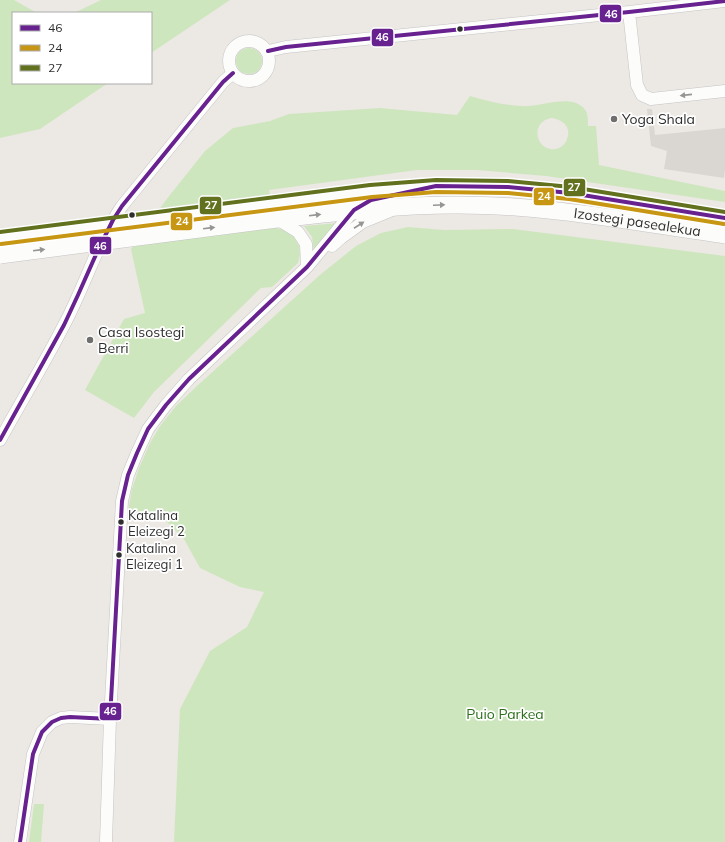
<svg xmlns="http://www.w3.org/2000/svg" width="725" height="842" font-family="Mulish,sans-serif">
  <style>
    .green { fill: #cee6be; fill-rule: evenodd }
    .plaza { fill: #dad6d2 }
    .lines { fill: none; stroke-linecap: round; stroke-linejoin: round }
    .minor-casing { stroke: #c5c4c5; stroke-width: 13 }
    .secondary-casing { stroke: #c5c4c5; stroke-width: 18 }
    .minor { stroke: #fcfcfb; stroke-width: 12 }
    .secondary { stroke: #fcfcfb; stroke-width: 17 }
    .secondary-bridge-casing { stroke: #c5c4c5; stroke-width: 18; stroke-linecap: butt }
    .secondary-bridge { stroke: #fcfcfb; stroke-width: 17 }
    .bus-1-casing { stroke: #fff; stroke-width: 7 }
    .bus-2-casing { stroke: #fff; stroke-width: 7 }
    .bus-3-casing { stroke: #fff; stroke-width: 7 }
    .bus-1 { stroke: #672290; stroke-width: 4 }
    .bus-2 { stroke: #c79612; stroke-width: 4 }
    .bus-3 { stroke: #61711d; stroke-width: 4 }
    .oneway { fill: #959594 }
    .bus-dot { fill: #2e2e2e; stroke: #fff; stroke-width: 1.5 }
    .poi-dot { fill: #706f6e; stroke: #fff; stroke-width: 1.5 }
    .labels { text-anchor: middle; stroke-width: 3.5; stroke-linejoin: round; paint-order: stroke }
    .bus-label { font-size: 13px; fill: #2e2e2e; stroke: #fff; text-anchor: start }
    .poi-label { font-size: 14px; fill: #2e2e2e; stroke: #fff; text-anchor: start }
    .street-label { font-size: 14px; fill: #2e2e2e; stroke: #fff }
    .park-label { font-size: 14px; fill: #2c6e1b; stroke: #fff }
    .line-badge { stroke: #fff; stroke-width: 1.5 }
    .badge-label { font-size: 11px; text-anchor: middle; font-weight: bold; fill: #fff }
  </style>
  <rect width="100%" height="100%" fill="#ece8e4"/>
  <!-- green -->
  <path class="green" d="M 0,0 L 14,0 L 37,13 L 13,13 L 13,83 L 108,83 L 40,129 L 0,138 Z
    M 101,0 L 230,0 L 151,53 L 151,13 L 74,13 Z
    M236 61a13 13 0 1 1 26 0a13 13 0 1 1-26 0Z
    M 470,96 C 486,101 504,105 521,106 C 540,108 573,91 586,111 C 588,115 588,122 588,126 L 596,126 L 599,165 L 725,191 L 725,202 L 546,176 L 477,170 L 417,170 L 269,190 L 277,228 L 284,230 L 294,237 L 299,246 L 300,255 L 298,263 L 272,287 L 261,288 L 154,392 L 134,418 L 85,390 L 124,319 L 145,313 L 131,249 L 166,200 L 205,151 L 233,128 L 270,121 L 289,114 L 380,108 L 457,115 ZM 551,118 C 562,119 572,127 567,139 C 566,143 563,146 559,148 C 538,156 527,123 551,118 Z
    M 339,223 L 314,251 L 312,237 L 304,226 Z
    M 408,227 L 444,230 L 513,229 L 725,256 L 725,842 L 174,842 L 180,709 L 210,651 L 247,627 L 264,592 L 240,587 L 200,568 L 184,539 L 160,515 L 128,512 L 132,489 L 139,468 L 150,443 L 160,426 L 176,406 L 198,385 L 321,274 L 356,246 L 381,233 Z
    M 34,804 L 44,804 L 41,842 L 29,842 Z"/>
  <!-- plaza -->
  <path class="plaza" d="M 647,109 L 652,109 L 655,135 L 725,128 L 725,170 L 724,178 L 664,169 L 667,151 L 651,146 Z"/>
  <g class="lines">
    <!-- minor casing -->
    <g class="minor-casing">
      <path id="minor" d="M 629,12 L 637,85 L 642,95 L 651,99 L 725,91
        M229 61a20 20 0 1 1 40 0a20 20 0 1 1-40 0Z
        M 268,51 L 286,47 L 629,12 L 725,1
        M 277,219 L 298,232 L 306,244 L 307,267
        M 332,246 L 341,238 L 363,222 L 390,211
        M 0,440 C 21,402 44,364 64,325 C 85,286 97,243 122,206 L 223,82 L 233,73
        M 20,842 L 33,754 L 42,732 L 52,722 L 61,718 L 70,717 L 110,719
        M 106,842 L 110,719 L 122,501 L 128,475 L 137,453 L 148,429 L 166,405 L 189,379 L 307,267 L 354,210 L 371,200 L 388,196"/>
    </g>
    <!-- secondary casing -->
    <g class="secondary-casing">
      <g id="secondary">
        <path d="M 273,203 L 371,191 L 436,186 L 508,187 L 570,193 L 725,218"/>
        <path id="s1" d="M 277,219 C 335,213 393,205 452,205 C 543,204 634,222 725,235"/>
      </g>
    </g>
    <!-- minor -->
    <use href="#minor" class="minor"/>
    <!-- secondary -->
    <use href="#secondary" class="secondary"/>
    <!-- secondary-bridge casing -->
    <g class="secondary-bridge-casing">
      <path id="secondary-bridge" d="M 0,238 L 273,203
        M 0,255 L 277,219"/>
    </g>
    <!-- secondary-bridge -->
    <use href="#secondary-bridge" class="secondary-bridge"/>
    <!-- bus-1 casing -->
    <g class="bus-1-casing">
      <path id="bus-1" d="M 268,51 L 286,47 L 629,12 L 725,1
        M 0,440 L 64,325 L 78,295 L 98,250 L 113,220 L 122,206 L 223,82 L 233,73
        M 20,842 L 33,754 L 42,732 L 52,722 L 61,718 L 70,717 L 110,719 L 122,501 L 128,475 L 137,453 L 148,429 L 166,405 L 189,379 L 307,267 L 354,210 L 371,200 L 436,186 L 508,187 L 570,193 L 725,218"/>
    </g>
    <!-- bus-2 casing -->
    <g class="bus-2-casing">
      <path id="bus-2" d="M 1,244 L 372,197 L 436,192 L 508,193 L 569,199 L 724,224"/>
    </g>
    <!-- bus-3 casing -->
    <g class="bus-3-casing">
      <path id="bus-3" d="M 0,232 L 370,185 L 436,180 L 508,181 L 571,187 L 725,212"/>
    </g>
    <!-- bus-1 -->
    <use href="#bus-1" class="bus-1"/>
    <!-- bus-2 -->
    <use href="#bus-2" class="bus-2"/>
    <!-- bus-3 -->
    <use href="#bus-3" class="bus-3"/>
  </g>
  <!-- one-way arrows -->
  <defs><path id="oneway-solid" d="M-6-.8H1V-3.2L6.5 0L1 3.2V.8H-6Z"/></defs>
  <g class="oneway">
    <use href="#oneway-solid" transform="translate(686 95) rotate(174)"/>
    <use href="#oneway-solid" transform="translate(439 205) rotate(-2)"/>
    <use href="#oneway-solid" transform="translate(315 215) rotate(-7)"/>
    <use href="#oneway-solid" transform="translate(359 225) rotate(-33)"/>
    <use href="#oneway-solid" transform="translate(209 228) rotate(-7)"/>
    <use href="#oneway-solid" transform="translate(39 250) rotate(-7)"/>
  </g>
  <!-- markers -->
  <g class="bus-dot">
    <circle cx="460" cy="29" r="3.5"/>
    <circle cx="132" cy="215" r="3.5"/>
    <circle cx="121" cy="522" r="3.5"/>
    <circle cx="119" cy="555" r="3.5"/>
  </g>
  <g class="poi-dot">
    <circle cx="614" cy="119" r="4"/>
    <circle cx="90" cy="340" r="4"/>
  </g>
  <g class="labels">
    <!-- bus labels -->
    <g class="bus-label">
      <text x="128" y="520">Katalina<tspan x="128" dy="16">Eleizegi 2</tspan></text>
      <text x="126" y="553">Katalina<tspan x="126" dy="16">Eleizegi 1</tspan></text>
    </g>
    <!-- poi labels -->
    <g class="poi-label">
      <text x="622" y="124">Yoga Shala</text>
      <text x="98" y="337">Casa Isostegi<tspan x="98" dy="16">Berri</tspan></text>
    </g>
    <!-- street labels -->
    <g class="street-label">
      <text dy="5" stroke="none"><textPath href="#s1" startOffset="362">Izostegi pasealekua</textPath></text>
    </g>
    <!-- park labels -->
    <g class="park-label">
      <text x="505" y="719">Puio Parkea</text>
    </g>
  </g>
  <g class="line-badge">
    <rect x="599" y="4" width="23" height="19" rx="4" fill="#672290"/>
    <rect x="371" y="28" width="23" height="19" rx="4" fill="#672290"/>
    <rect x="563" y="178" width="23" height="19" rx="4" fill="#61711d"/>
    <rect x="533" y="187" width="22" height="19" rx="4" fill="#c79612"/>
    <rect x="199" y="196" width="23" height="19" rx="4" fill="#61711d"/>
    <rect x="170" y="212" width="23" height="19" rx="4" fill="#c79612"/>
    <rect x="89" y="236" width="23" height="19" rx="4" fill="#672290"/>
    <rect x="99" y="702" width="23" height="19" rx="4" fill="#672290"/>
  </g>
  <g class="badge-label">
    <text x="611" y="18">46</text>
    <text x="382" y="41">46</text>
    <text x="574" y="191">27</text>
    <text x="544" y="200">24</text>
    <text x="211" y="209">27</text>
    <text x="182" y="225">24</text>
    <text x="100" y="250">46</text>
    <text x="110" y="715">46</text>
  </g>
  <!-- legend -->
  <rect x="12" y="12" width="140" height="72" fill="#ffffff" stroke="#ababab"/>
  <rect x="20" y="25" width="20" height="6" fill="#672290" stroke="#ababab"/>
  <text x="48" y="32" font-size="12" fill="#2e2e2e">46</text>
  <rect x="20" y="45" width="20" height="6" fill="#c79612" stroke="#ababab"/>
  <text x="48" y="52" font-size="12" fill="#2e2e2e">24</text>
  <rect x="20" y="65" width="20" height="6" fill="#61711d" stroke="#ababab"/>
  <text x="48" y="72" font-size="12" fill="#2e2e2e">27</text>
</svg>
